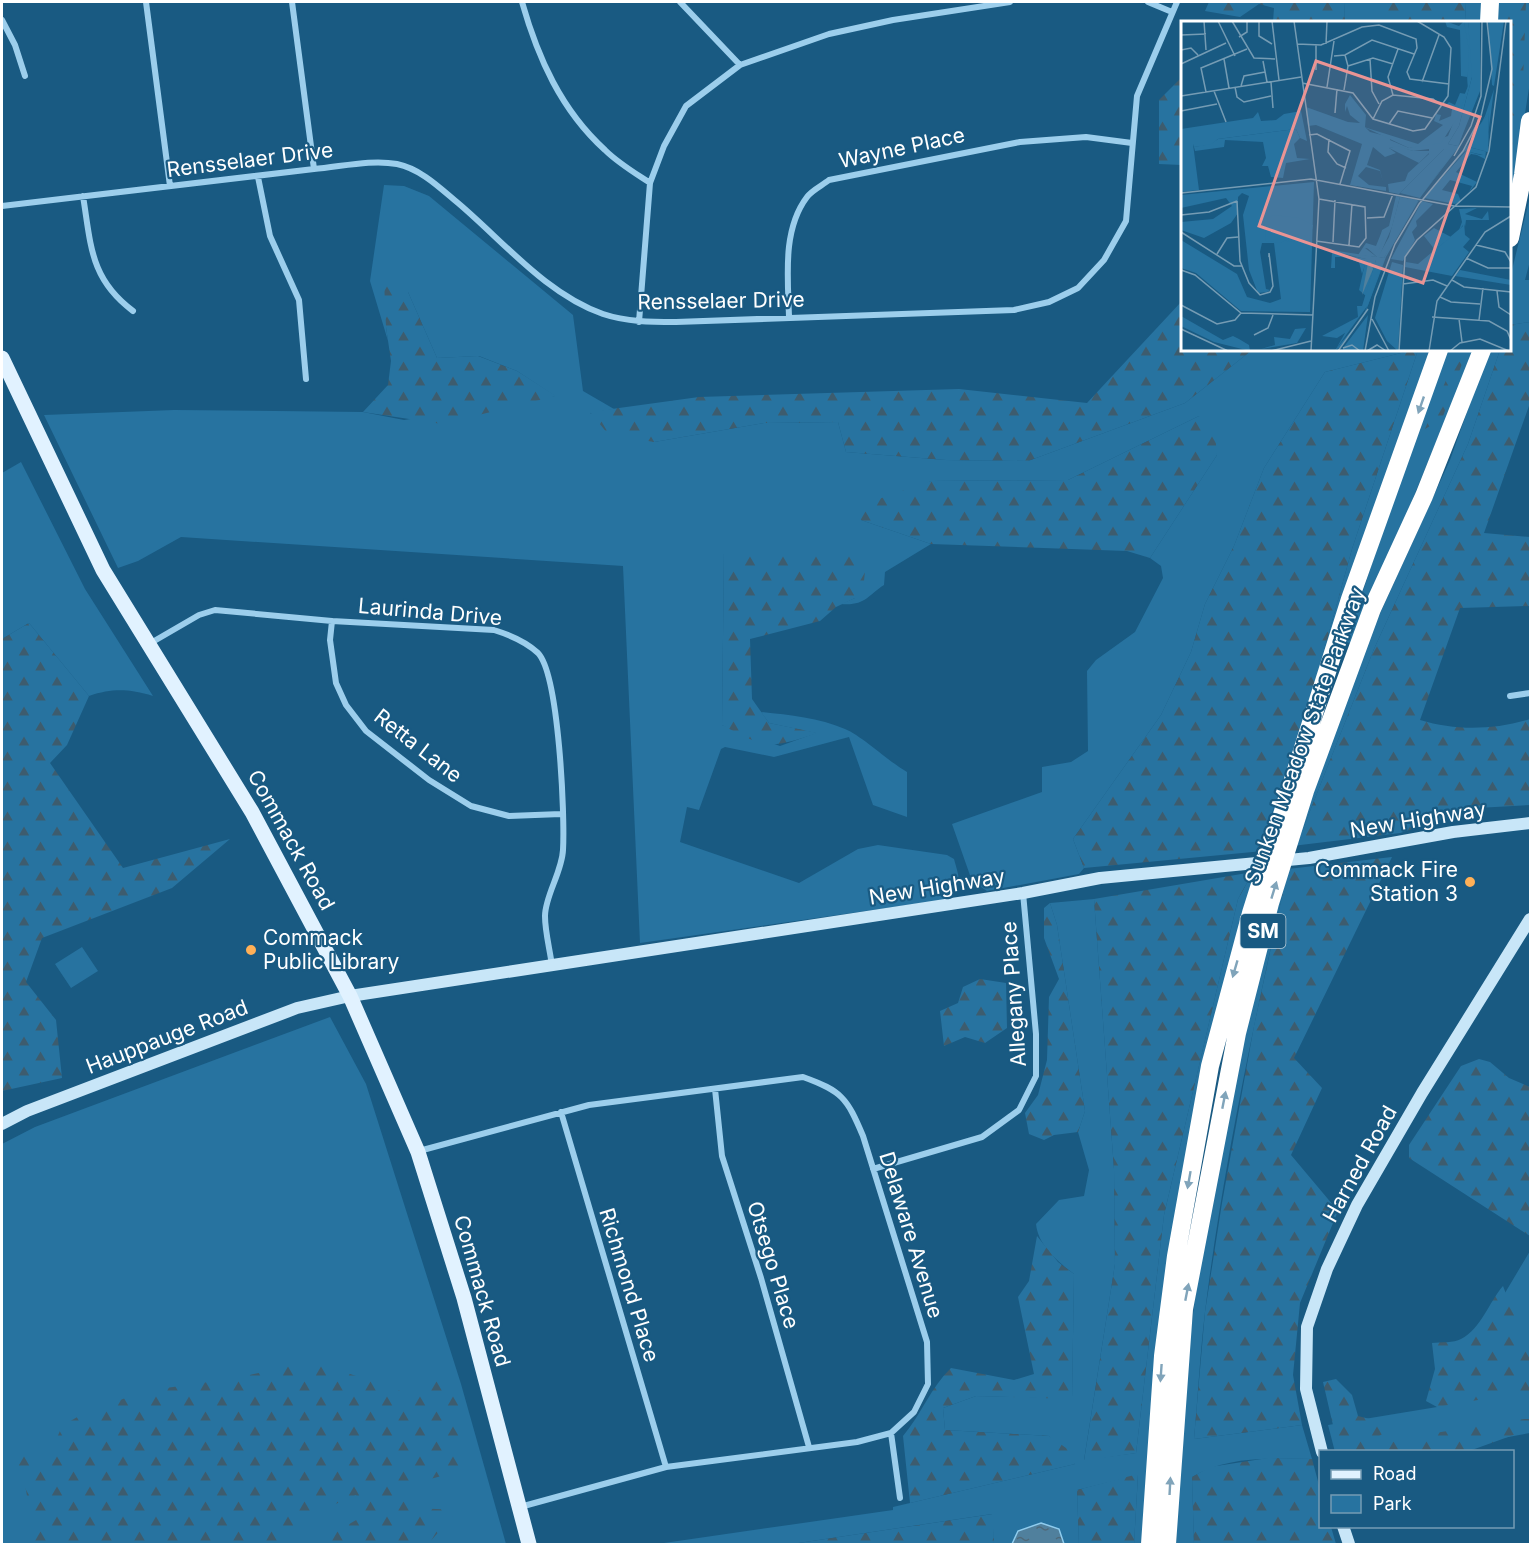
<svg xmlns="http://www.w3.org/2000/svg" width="1532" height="1546" font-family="Inter,sans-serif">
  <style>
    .green { fill: #2773a0 }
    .forest { fill: url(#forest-firs) }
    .water { fill: url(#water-ripples); stroke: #8fccee; stroke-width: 1.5 }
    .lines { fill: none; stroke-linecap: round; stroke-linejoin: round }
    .street { stroke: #9cceec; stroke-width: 6 }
    .secondary { stroke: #c8e6f8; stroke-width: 12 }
    .primary { stroke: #e1f2ff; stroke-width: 15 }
    .highway { stroke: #fff; stroke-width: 18 }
    .oneway { fill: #80a4ba }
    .poi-dot { fill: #ffb057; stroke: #195a82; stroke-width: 2 }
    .labels { text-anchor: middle; stroke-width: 4.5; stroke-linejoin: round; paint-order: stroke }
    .shield { fill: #195a82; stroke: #baceda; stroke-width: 1.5 }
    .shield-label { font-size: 20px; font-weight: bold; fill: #fff }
    .street-label { font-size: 21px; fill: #fff; stroke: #195a82 }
    .poi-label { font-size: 21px; fill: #fff; stroke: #195a82; text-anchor: end }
    .inset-road { fill: none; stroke: #759cb4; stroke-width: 1.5 }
    .view { fill: #ea9494; fill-opacity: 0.15; stroke: #ea9494; stroke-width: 3 }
    .inset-edge { fill: none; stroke: #fff; stroke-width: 3 }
  </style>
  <defs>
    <pattern id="forest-firs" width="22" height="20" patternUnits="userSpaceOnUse" patternTransform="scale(1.5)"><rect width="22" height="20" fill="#2773a0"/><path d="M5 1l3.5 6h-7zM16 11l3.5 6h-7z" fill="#3d5c6e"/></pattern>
    <pattern id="water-ripples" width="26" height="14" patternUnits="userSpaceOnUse" patternTransform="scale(1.5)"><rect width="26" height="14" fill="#50809d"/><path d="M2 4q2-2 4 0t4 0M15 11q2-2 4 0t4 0" fill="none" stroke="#4e6979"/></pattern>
  </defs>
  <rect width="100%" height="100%" fill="#195a82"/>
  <!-- green -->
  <path class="green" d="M 1344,2 L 1381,2 L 1381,22 L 1345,22 Z
    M 1465,2 L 1483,2 L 1483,22 L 1466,22 Z
    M 1495,2 L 1530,2 L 1530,82 L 1510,207 L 1510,22 L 1494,22 Z
    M 384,185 L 404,186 L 429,196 L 573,315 L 583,391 L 614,409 L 590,413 L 654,442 L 764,423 L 838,422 L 846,452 L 946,460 L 1028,461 L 1185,403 L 1252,350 L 1413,350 L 1325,372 L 1264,468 L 1234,546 L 1205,604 L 1191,652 L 1161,715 L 1073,839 L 1084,868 L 1079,874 L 987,891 L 972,881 L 952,824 L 1042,792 L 1042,767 L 1071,762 L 1088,751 L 1087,671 L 1096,660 L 1135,632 L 1163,578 L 1161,566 L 1150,558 L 1217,455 L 1199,416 L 1068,480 L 931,481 L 861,520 L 931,544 L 885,572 L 884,585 C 867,596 865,606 841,604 L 855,598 L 724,552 L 722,725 L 780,746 L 816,733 L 769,723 L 761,712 C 789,715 819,718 845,729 C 862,736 888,761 907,772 L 907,817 L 873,805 L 849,737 L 774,757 L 725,747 L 721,749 L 699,810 L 687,807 L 680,842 L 799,883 L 858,849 L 878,845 L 947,855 L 954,859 C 960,881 964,887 943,900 L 640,943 L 623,566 L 181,537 L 138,561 L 118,568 L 44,415 L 174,410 L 363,412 L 404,420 L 555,396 L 517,371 L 479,356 L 437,358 L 408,292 L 386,327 L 388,341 L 370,281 Z
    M 1530,197 L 1530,261 L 1525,280 L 1530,280 L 1530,322 L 1510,325 L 1510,278 Z
    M 1418,350 L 1431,350 L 1277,813 L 1270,820 L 1315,683 L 1352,549 Z
    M 1443,350 L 1474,350 L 1353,644 L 1346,642 Z
    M 1489,350 L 1500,350 L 1468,444 L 1374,649 L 1299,839 L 1292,846 L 1352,675 L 1450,460 Z
    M 21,462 L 85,589 L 153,696 C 129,689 113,688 89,696 L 29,623 L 2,639 L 2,473 Z
    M 1288,869 C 1256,1015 1223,1164 1205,1312 C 1200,1354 1198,1397 1194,1439 L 1302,1425 L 1312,1459 C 1272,1458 1227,1456 1192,1477 L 1194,1544 L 1176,1544 C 1179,1405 1196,1267 1222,1130 C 1239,1043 1264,956 1284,870 Z
    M 1258,873 L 1211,1043 L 1144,1544 L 1134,1544 L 1138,1475 L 1077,1490 L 1079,1544 L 994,1544 L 992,1514 L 792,1544 L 657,1544 L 893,1510 L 893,1507 L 1075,1464 L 1049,1436 L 945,1430 L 943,1408 L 976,1396 L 1072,1398 L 1074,1274 C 1057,1261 1038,1245 1036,1224 L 1059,1200 L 1084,1196 L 1089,1170 L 1078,1132 L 1085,1111 L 1057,925 L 1050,903 L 1094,899 L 1114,1169 L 1115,1264 L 1084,1460 L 1136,1453 L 1164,1215 L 1238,899 L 1252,874 Z
    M 82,947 L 98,971 L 71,988 L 55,964 Z
    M 330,1017 L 366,1084 L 461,1384 L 506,1544 L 2,1544 L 2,1144 L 35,1127 Z
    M 1530,1251 L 1530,1433 L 1433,1451 L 1335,1452 L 1328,1425 L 1437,1407 Z"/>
  <!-- forest -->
  <path class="forest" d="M 1209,2 L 1344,2 L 1345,22 L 1273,22 L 1274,8 L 1259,4 L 1240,17 L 1205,11 Z
    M 1381,2 L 1465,2 L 1466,22 L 1381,22 Z
    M 1507,2 L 1526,2 L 1523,81 L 1510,158 L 1510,22 L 1505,22 Z
    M 1182,77 L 1182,165 L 1159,164 L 1159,100 Z
    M 384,280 L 408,292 L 437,358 L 478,356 L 517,371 L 556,396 L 442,424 L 363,412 L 388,385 L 391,361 L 386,327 Z
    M 1182,301 L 1182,350 L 1252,350 L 1185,403 L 1028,461 L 946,460 L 846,452 L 838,422 L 764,423 L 654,442 L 608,434 L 590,412 L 699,397 L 959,389 L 1087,403 Z
    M 1530,322 L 1530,403 L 1484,533 L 1530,537 L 1530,606 L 1460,608 L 1420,720 C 1456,731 1494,730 1530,719 L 1530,805 L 1477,808 L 1400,833 L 1292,846 L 1299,839 L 1374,649 L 1468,444 L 1500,350 L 1510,350 L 1510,325 Z
    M 1413,350 L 1418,350 L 1352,549 L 1315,683 L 1267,828 L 1263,851 L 1084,868 L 1073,839 L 1161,715 L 1191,652 L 1205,604 L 1234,546 L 1264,468 L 1325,372 Z
    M 1455,350 L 1467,350 L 1442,419 L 1425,429 L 1450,371 Z
    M 1199,416 L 1214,423 L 1217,455 L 1150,558 L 1127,551 L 931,544 L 861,520 L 858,514 L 870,502 L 931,481 L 1068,480 Z
    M 724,551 L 867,552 L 864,581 L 855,598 L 836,607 L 820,621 L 750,639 L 752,699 L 769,723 L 818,733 C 769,749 767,749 722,725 Z
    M 29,623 L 89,696 L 67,745 L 50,763 L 123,868 L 230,839 L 172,888 L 42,938 L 26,982 L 56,1020 L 62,1078 L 2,1091 L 2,639 Z
    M 1392,857 L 1294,1058 L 1322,1088 L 1291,1155 L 1338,1211 L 1300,1303 L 1293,1375 L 1302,1425 L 1194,1439 L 1205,1312 L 1222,1203 L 1254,1026 L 1288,869 Z
    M 1253,872 L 1238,899 L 1164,1215 L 1136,1453 L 1084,1461 L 1115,1264 L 1114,1169 L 1094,899 Z
    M 1050,903 L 1057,925 L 1085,1111 L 1078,1132 L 1054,1135 L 1044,1140 L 1029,1134 L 1025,1113 L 1038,1095 L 1047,1060 L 1049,997 L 1059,979 L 1044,938 L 1044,908 Z
    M 980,979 L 1006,983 L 1007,1028 L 985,1043 L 965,1037 L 944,1046 L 940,1011 L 958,1003 L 963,987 Z
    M 1479,1059 L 1490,1062 L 1509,1078 L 1530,1087 L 1530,1236 L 1409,1158 L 1409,1145 L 1461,1066 Z
    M 1037,1236 L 1058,1262 L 1074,1274 L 1072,1399 L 976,1396 L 943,1408 L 945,1430 L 1049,1436 L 1066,1448 L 1075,1464 L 910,1503 L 903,1436 C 921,1415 931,1387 951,1368 L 1014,1380 L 1034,1374 L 1018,1297 L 1029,1281 Z
    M 1503,1286 L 1530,1357 L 1530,1391 L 1437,1407 L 1426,1401 L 1435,1369 L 1432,1343 C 1441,1342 1454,1343 1461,1339 C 1481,1329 1489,1302 1503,1286 Z
    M 312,1361 L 409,1394 L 429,1381 L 444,1380 L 458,1401 L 464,1450 L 461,1471 L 407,1485 L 403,1501 L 415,1508 L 458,1510 L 428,1544 L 315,1544 L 363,1516 L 356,1495 L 313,1514 L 283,1544 L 35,1544 L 26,1490 L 12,1444 L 28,1449 L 45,1475 L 51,1452 L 62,1426 L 84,1413 L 145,1391 L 236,1378 Z
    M 1336,1379 L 1352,1395 L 1358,1416 L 1397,1426 L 1370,1441 L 1375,1446 L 1422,1435 L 1524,1419 L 1530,1419 L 1530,1429 L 1469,1451 L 1339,1451 L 1323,1382 Z
    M 1268,1458 L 1312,1459 L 1320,1489 L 1320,1526 L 1331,1527 L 1336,1544 L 1194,1544 L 1192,1477 L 1210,1467 Z
    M 1138,1474 L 1134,1544 L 1079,1544 L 1077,1490 Z
    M 993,1514 L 994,1544 L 792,1544 Z"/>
  <!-- water -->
  <path class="water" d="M 1041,1523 L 1059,1529 L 1064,1544 L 1012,1544 L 1018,1531 Z"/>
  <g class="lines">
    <!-- street -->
    <path class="street" d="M 146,2 L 170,186
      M 292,2 L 314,169
      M 522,2 C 538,58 561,110 605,150 C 618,163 635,173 650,183
      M 680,2 L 740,65
      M 1148,2 L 1172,12
      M 2,20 L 15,45 L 25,76
      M 258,177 L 270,236 L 299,300 L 306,379
      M 83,196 C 91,245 90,279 133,311
      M 2,206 L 314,169 C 340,167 371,159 397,164 C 421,169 440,188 458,203 C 503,241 546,294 603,314 C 627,322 651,322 676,322 L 1014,310 L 1049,302 L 1078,288 L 1104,260 L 1126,221 L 1137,96 L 1177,2
      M 789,317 C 788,278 782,230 807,197 C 812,190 823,185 829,180 L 1020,142 L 1086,137 L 1132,143
      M 639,322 L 650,183 L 664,146 L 686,106 L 740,65 L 829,34 L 893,20 L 1010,2
      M 332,621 L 330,640 L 336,683 L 346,705 L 366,731 L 429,780 L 471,806 L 509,816 L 561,814
      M 149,644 L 199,615 L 215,610 L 332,621 L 494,630 C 510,635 525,641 538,653 C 559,675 565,816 563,850 C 562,872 545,896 545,916 C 545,932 550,950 552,966
      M 1510,696 L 1530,693
      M 715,1089 L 722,1156 L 761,1278 L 809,1447
      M 561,1112 L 666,1467
      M 419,1151 L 589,1105 L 803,1077 C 842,1091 847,1098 863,1136 L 927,1342 L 928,1384 L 914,1412 L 891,1433 L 857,1442 L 666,1467 L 520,1507
      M 873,1169 L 982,1137 L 1019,1110 L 1036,1076 L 1036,1034 L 1023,893
      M 891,1433 L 900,1498"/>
    <!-- secondary -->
    <path class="secondary" d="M 2,1124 L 27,1111 L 297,1008 L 350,996 L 1023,893 L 1100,878 L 1309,858 L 1453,832 L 1530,823
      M 1322,1452 L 1306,1389 L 1307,1327 L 1327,1269 L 1357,1205 L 1422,1093 L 1530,919
      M 1343,1526 L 1349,1544"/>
    <!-- primary -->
    <path class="primary" d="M 2,358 L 103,570 L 252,812 L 350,996 L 418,1152 L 464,1298 L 529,1544"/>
    <!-- highway -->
    <path class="highway" d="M 1489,22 L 1490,2
      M 1510,238 L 1523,175 L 1530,121
      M 1150,1544 L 1163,1356 L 1176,1256 L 1210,1066 L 1251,913 L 1350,599 L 1439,350
      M 1167,1544 L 1184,1309 L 1237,1033 L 1270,903 L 1305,791 L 1372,609 L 1424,496 L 1482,350"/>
  </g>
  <!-- one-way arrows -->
  <defs><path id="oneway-solid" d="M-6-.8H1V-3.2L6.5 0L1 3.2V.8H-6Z" transform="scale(1.5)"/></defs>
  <g class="oneway">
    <use href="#oneway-solid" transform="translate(1421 405) rotate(109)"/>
    <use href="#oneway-solid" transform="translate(1274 890) rotate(-73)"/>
    <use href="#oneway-solid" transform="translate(1235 969) rotate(106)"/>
    <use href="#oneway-solid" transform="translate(1224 1100) rotate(-79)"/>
    <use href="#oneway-solid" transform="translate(1189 1180) rotate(100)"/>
    <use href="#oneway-solid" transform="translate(1187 1292) rotate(-79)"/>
    <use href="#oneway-solid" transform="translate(1161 1373) rotate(94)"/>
    <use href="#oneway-solid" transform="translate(1170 1486) rotate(-87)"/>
  </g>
  <!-- markers -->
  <g class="poi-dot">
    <circle cx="1470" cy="882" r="6"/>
    <circle cx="251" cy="950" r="6"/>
  </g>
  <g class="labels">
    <!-- shield labels -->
    <rect class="shield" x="1240.5" y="914" width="45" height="34" rx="4.5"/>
    <g class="shield-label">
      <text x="1263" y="938">SM</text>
    </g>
    <!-- street labels -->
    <g class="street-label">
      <text transform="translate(902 148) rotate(-12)" y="7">Wayne Place</text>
      <text transform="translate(250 160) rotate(-7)" y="7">Rensselaer Drive</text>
      <text transform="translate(721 301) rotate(-1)" y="7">Rensselaer Drive</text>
      <text transform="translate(430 612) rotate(5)" y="7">Laurinda Drive</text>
      <text transform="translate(1305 736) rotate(-70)" y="7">Sunken Meadow State Parkway</text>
      <text transform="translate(418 746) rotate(38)" y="7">Retta Lane</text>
      <text transform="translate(1418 820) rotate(-9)" y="7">New Highway</text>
      <text transform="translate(291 840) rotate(61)" y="7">Commack Road</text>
      <text transform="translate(937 887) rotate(-9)" y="7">New Highway</text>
      <text transform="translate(1014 994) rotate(-94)" y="7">Allegany Place</text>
      <text transform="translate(167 1037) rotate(-21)" y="7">Hauppauge Road</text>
      <text transform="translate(1360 1164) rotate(-61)" y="7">Harned Road</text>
      <text transform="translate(911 1235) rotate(73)" y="7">Delaware Avenue</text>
      <text transform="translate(773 1265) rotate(73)" y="7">Otsego Place</text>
      <text transform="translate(629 1285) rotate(73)" y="7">Richmond Place</text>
      <text transform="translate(482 1291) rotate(74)" y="7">Commack Road</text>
    </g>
    <!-- poi labels -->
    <g class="poi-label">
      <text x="1458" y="877">Commack Fire<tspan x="1458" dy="24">Station 3</tspan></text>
      <text x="263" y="945" text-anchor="start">Commack<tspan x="263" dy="24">Public Library</tspan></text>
    </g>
  </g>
  <!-- overview -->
  <g transform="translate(1181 21)">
    <rect width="330" height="330" fill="#195a82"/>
    <path d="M 283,0 L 287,0 L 291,30 L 291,56 L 278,105 L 267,123 L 277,125 L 303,45 L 277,127 L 241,174 L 260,148 L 263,128 L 218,173 L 208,171 L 207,163 L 224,160 L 227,152 L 248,133 L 248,128 L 232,130 L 217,126 L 208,127 L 215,132 L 204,136 L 192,126 L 186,144 L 199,149 L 202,161 L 199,150 L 185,146 L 177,155 L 188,164 L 205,166 L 205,170 L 169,164 L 181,123 L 135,104 L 127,105 L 125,86 L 167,101 L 179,102 L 169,94 L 166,85 L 164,91 L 164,83 L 169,74 L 185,94 L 184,106 L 189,111 L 209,116 L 209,119 L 228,127 L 267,115 L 287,65 ZM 313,68 L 304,138 L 296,134 L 302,134 L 284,130 L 242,178 L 291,119 L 304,95 ZM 308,92 L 307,131 L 288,126 L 298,105 ZM 120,90 L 126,120 L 119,117 L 115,108 L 37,118 L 30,124 L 13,126 L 12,123 L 18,169 L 0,171 L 0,108 L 72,97 L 77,91 L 80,100 L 95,99 L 103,93 ZM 133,161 L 129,291 L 60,290 L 15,252 L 0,247 L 0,219 L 56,253 L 66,276 L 89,282 L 100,278 L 93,222 L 81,222 L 79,231 L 85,268 L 89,269 L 86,271 L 77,272 L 68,249 L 62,194 L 68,175 L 61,172 L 57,176 L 57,192 L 50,202 L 23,217 L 0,209 L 0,201 L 32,198 L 51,185 L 45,177 L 0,187 L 0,174 ZM 215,175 L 219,176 L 211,206 L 198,236 L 203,237 L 215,213 L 234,181 L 238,179 L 205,236 L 183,295 L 158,327 L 154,329 L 182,296 L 202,240 L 195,239 L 185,275 L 178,269 L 185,238 L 137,227 L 196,236 L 184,225 L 198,228 L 201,209 L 208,205 ZM 282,186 L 284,214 L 289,218 L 282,226 L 288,231 L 271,255 L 224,246 L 225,241 L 237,243 L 282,205 ZM 279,249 L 330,259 L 330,264 L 274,255 ZM 187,294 L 182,330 L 162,330 L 162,327 Z" fill="#2773a0" fill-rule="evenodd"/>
    <path d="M 264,0 L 278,5 L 283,0 L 288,30 L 286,71 L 286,56 L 280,55 L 279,9 L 266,6 ZM 287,0 L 299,0 L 299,70 L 277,125 L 267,123 L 278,105 L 291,56 ZM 307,0 L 323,0 L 313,65 L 311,64 ZM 279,72 L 285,73 L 277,96 L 260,122 L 228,127 L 183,106 L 237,123 L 262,104 L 253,100 L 255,93 L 260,94 L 258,100 L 270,95 L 271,88 L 264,85 L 268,81 L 274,84 ZM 308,91 L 307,131 L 288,126 L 298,105 ZM 115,108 L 119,117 L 113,123 L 116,137 L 129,138 L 105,142 L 102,157 L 90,156 L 87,145 L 81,145 L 85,137 L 82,121 L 44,119 L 43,126 L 14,130 L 13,126 L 30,123 L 37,118 ZM 217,125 L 232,130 L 250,130 L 238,142 L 208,127 ZM 263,128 L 274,129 L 239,177 L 219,172 ZM 285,130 L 303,135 L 290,133 L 275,151 L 296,161 L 288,171 L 291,165 L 269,159 L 261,169 L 277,173 L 280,180 L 274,183 L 243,177 ZM 219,176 L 237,179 L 203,237 L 197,236 L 208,216 ZM 241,180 L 252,183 L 235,200 L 236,205 L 231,211 L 234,219 L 222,240 L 210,238 ZM 296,187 L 284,193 L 301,198 L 307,190 L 308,199 L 285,199 L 284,206 L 283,203 L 278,209 L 281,201 L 278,188 ZM 92,194 L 118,197 L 132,204 L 130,214 L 123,215 L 129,218 L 106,221 L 118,213 L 99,222 L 85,220 L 83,195 L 86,199 ZM 253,207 L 270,216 L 254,229 L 243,215 ZM 201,210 L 203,215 L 198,229 L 184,227 L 196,236 L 177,234 L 185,222 L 195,225 ZM 151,232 L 186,238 L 181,253 L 178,241 L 161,236 L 154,236 L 154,247 L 150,247 ZM 195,239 L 203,239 L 187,284 L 155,328 L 164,312 L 156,317 L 141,315 L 177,296 L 176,285 L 181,285 ZM 211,241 L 222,244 L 217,330 L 206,320 L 194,297 ZM 0,295 L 42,319 L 52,315 L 58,318 L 68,324 L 69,330 L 33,321 L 0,305 ZM 125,307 L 116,322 L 80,328 L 94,324 L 93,316 L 109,318 L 114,308 Z" fill="#2773a0"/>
    <path d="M 190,241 L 192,248 L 181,274 L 187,242 Z" fill="#50809d"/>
    <path class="inset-road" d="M 23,0 L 25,29M 37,0 L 54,35M 51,0 L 73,37 L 94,38M 78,0 L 78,15 L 91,23M 91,0 L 98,59M 113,0 L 138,178 L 130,330M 0,14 L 25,13M 58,16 L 66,11 L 66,0M 116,23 L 140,24 L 181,6 L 198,4 L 235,18 L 236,27 L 226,51 L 229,58 L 268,63M 145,23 L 146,0M 135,24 L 135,49M 0,29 L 10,27 L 17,34M 153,35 L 164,34 L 191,19 L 233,33M 43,38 L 48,67M 189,38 L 191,70 L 198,83M 82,40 L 86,61M 0,43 L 45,22M 167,45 L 192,37 L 212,43M 90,61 L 92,87M 241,61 L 258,14M 121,62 L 172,72 L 192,98 L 232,110 L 244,108 L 267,75 L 270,27 L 263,16 L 236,0M 60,65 L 63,55 L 84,51M 54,66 L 56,76 L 63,81 L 90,75M 146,66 L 153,20M 163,69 L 167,45 L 164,34M 33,70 L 45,101M 25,71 L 20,47 L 66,28M 212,74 L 207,56 L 217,28M 0,75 L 120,56M 0,90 L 36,83M 154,92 L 156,68M 192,98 L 201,80 L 212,74 L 252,78 L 260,84M 208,103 L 217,90 L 251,97M 128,114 L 136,113 L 169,130 L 159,163M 148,118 L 147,131 L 156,143 L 165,147M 273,135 L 290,105 L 300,75 L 301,0M 0,172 L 130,158 L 273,185 L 330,186M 56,180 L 59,240 L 68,262 L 79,274 L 89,271 L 92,265 L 88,232 L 88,236M 0,194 L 28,191 L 56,180M 186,197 L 203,196 L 212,173M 0,211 L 53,245 L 61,245M 135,220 L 178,226 L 185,217 L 184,186 L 138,178M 152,221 L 154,179M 168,224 L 171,183M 295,224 L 324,231 L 330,241M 36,233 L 46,217 L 57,216M 285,237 L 307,247 L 330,247M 0,249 L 14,254 L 60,292 L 132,294M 271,259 L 283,266 L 330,271M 222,263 L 252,259 L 266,265M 316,270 L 318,286 L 330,294M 259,276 L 270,281 L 299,283M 0,284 L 36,303 L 54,299 L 60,292M 251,296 L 308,300 L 326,310 L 330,319M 191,298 L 208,330M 278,298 L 281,321M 298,299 L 302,267M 0,308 L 47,330M 73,314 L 87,307 L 92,294M 162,327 L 171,324 L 179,330M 90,330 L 130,320M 157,330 L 187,288M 184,330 L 194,276 L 214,223 L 238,183 L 282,130 L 300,95 L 311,48 L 306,0M 186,330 L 196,324 L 205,330M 218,330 L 224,236 L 236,219 L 295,166 L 308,130 L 325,0M 248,330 L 256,280 L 304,211 L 330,195M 269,330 L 279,322 L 299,318 L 328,330"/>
    <path class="view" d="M 135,40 L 299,96 L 242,262 L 78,205 Z"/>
    <rect width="330" height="330" class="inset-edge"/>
  </g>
  <!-- border -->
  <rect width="1532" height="1546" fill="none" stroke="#ffffff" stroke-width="6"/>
  <!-- legend -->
  <rect x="1319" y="1450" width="195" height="78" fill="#195a82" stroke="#759cb4" stroke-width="1.5"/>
  <rect x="1331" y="1470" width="30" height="9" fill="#e1f2ff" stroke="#759cb4" stroke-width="1.5"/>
  <text x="1373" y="1480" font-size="18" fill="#ffffff">Road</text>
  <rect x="1331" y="1495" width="30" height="18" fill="#2773a0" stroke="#759cb4" stroke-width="1.5"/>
  <text x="1373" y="1510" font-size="18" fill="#ffffff">Park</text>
</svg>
